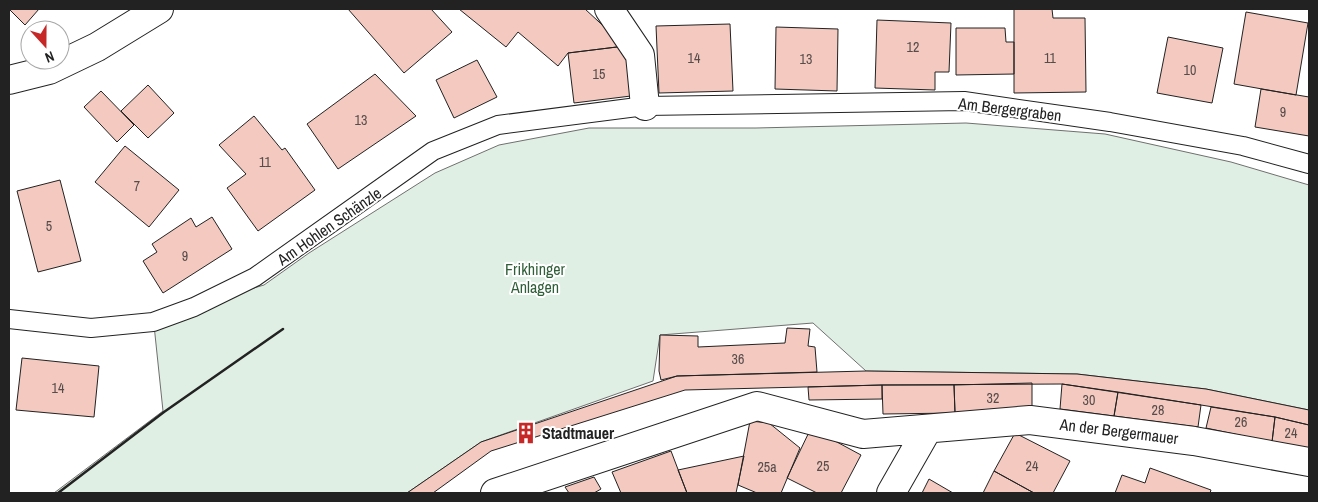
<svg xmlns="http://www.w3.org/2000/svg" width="1318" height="502" font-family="'Archivo Narrow',sans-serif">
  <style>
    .green { fill: #e0efe3; stroke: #6f6f6f }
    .building { fill: #f3c9c0; stroke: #222 }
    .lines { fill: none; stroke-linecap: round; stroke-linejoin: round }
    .service-casing { stroke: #222; stroke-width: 20 }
    .minor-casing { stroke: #222; stroke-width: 30 }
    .primary-casing { stroke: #222; stroke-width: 30 }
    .service { stroke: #fff; stroke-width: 18 }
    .minor { stroke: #fff; stroke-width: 28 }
    .primary { stroke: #fff; stroke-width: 28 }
    .wall { stroke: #222; stroke-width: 2.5 }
    .labels { text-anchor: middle; stroke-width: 4; stroke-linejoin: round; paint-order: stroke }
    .number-label { font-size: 14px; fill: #564c4a }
    .street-label { font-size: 16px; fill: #222; stroke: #fff }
    .park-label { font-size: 16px; fill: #2f5e38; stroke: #fff }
    .poi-label { font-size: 16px; font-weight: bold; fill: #222; stroke: #fff; text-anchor: start }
  </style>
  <rect width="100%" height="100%" fill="#fff"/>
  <!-- green -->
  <path class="green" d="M 966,123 L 1105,134 L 1231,162 L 1309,185 L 1309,410 L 1206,389 L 1077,374 L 866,371 L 813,323 L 660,335 L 653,381 L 481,442 L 407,493 L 54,493 L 163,411 L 154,325 L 203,303 L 264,285 L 309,253 L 435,173 L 499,145 L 589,128 L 756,128 Z"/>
  <!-- building -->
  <path class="building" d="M 9,9 L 39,9 L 25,25 Z
    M 348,9 L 431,9 L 452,32 L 404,73 Z
    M 459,9 L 585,9 L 625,46 L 568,53 L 558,66 L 518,32 L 506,47 Z
    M 1014,9 L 1052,9 L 1053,18 L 1085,18 L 1086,92 L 1014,93 Z
    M 1246,12 L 1308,23 L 1296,95 L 1234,84 Z
    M 877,20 L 951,23 L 949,72 L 935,72 L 935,90 L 875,88 Z
    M 730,24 L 733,91 L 659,93 L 656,26 Z
    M 776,27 L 838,29 L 837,91 L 775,89 Z
    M 956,28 L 1005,28 L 1006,42 L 1014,42 L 1014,74 L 956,75 Z
    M 1168,37 L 1223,48 L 1212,103 L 1157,93 Z
    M 625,46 L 631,96 L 574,103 L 568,53 Z
    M 477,60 L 497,97 L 454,118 L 436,80 Z
    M 375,74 L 416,116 L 338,169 L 307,124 Z
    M 148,85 L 174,113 L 148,138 L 121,111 Z
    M 1261,89 L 1309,97 L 1309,136 L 1255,127 Z
    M 101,91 L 134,125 L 117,142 L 84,107 Z
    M 254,116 L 282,150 L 285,148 L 315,190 L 258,231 L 227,188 L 246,174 L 219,145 Z
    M 125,146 L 179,190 L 149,227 L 95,182 Z
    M 60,180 L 81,261 L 38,272 L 17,191 Z
    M 212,217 L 232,249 L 163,293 L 143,261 L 157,252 L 152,244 L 191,218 L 196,227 Z
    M 787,328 L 810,329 L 808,346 L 815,347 L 817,372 L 677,376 L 661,380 L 659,371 L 660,335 L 698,336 L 698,347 L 785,343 Z
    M 22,358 L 99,366 L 94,417 L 16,410 Z
    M 866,371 L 1077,374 L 1206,389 L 1309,410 L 1309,425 L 1275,417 L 1201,405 L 1062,384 L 882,385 L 685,390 L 491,451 L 433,493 L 407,493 L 481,442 L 677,376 Z
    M 1032,383 L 1032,412 L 955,413 L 954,385 Z
    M 1062,384 L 1118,392 L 1114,416 L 1060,409 Z
    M 882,385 L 954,385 L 955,413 L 883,414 Z
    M 882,385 L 882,399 L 809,400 L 808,387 Z
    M 1118,392 L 1201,405 L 1198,427 L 1114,416 Z
    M 1211,407 L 1275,417 L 1272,442 L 1206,428 Z
    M 1275,417 L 1309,425 L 1309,451 L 1272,442 Z
    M 750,421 L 769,423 L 800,448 L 781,493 L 757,493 L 738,485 Z
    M 811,428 L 861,455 L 841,493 L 817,493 L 787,478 Z
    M 1015,433 L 1070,461 L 1053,493 L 1034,493 L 994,471 Z
    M 671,451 L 687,493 L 621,493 L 612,472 Z
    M 744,456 L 736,493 L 687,493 L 678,470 Z
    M 1150,468 L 1211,490 L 1210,493 L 1115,493 L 1122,475 L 1145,483 Z
    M 994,471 L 1034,493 L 983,493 Z
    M 594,477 L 601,489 L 594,493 L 569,493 L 565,487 Z
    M 929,479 L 953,493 L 922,493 Z"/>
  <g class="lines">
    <!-- service casing -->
    <g class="service-casing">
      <path id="service" d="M 9,319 L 91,328 L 153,322 L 194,307 L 255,277 L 433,151 L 498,125 L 645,106 L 964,101 L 1110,122 L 1243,146 L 1309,164"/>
    </g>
    <!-- minor casing -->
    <g class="minor-casing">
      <path id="minor" d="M 609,9 L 640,55 L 645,106
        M 495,493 L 757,406 L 863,434 L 1030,420 L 1194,441 L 1309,462
        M 891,493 L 927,430"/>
    </g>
    <!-- primary casing -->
    <g class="primary-casing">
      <path id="primary" d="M 9,80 L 49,70 L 97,47 L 159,9"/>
    </g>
    <!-- service -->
    <use href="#service" class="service"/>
    <!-- minor -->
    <use href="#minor" class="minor"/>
    <!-- primary -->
    <use href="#primary" class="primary"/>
    <!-- wall -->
    <path class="wall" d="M 58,493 L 164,412 L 283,329"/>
  </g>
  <!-- icons -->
  <defs>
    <g id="building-bare" transform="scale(1.725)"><path d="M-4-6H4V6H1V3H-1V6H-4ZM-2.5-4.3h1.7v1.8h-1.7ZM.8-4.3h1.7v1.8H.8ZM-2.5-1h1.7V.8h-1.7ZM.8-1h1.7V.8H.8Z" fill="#c62828" stroke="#fff" stroke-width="2.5" paint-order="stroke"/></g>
  </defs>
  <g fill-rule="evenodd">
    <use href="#building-bare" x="526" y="433"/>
  </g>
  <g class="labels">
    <!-- number labels -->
    <g class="number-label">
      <text x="913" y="52">12</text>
      <text x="694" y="63">14</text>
      <text x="1050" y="63">11</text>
      <text x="806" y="64">13</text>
      <text x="1190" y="75">10</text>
      <text x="599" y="79">15</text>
      <text x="1283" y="117">9</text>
      <text x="361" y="125">13</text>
      <text x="265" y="167">11</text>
      <text x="137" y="191">7</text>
      <text x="49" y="231">5</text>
      <text x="185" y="261">9</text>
      <text x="738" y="364">36</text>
      <text x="58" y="393">14</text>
      <text x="993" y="403">32</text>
      <text x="1089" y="405">30</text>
      <text x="1158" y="415">28</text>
      <text x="1241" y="427">26</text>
      <text x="1291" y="438">24</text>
      <text x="823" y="471">25</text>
      <text x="1032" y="471">24</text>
      <text x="767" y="472">25a</text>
    </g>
    <!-- street labels -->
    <g class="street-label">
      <text transform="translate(1010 109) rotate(7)" y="6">Am Bergergraben</text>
      <text transform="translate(329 226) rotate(-35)" y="6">Am Hohlen Schänzle</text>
      <text transform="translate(1119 431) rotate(7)" y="6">An der Bergermauer</text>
    </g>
    <!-- park labels -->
    <g class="park-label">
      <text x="535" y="275">Frikhinger<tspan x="535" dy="18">Anlagen</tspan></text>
    </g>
    <!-- poi labels -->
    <g class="poi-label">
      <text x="542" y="439">Stadtmauer</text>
    </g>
  </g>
  <!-- border -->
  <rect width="1318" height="502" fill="none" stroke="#222222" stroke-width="20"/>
  <!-- north arrow -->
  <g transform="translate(45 45) rotate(159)"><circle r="24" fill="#ffffff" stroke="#a7a7a7"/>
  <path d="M0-4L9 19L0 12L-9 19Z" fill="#c62828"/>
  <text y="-8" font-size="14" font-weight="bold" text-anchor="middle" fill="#222222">N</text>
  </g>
</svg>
